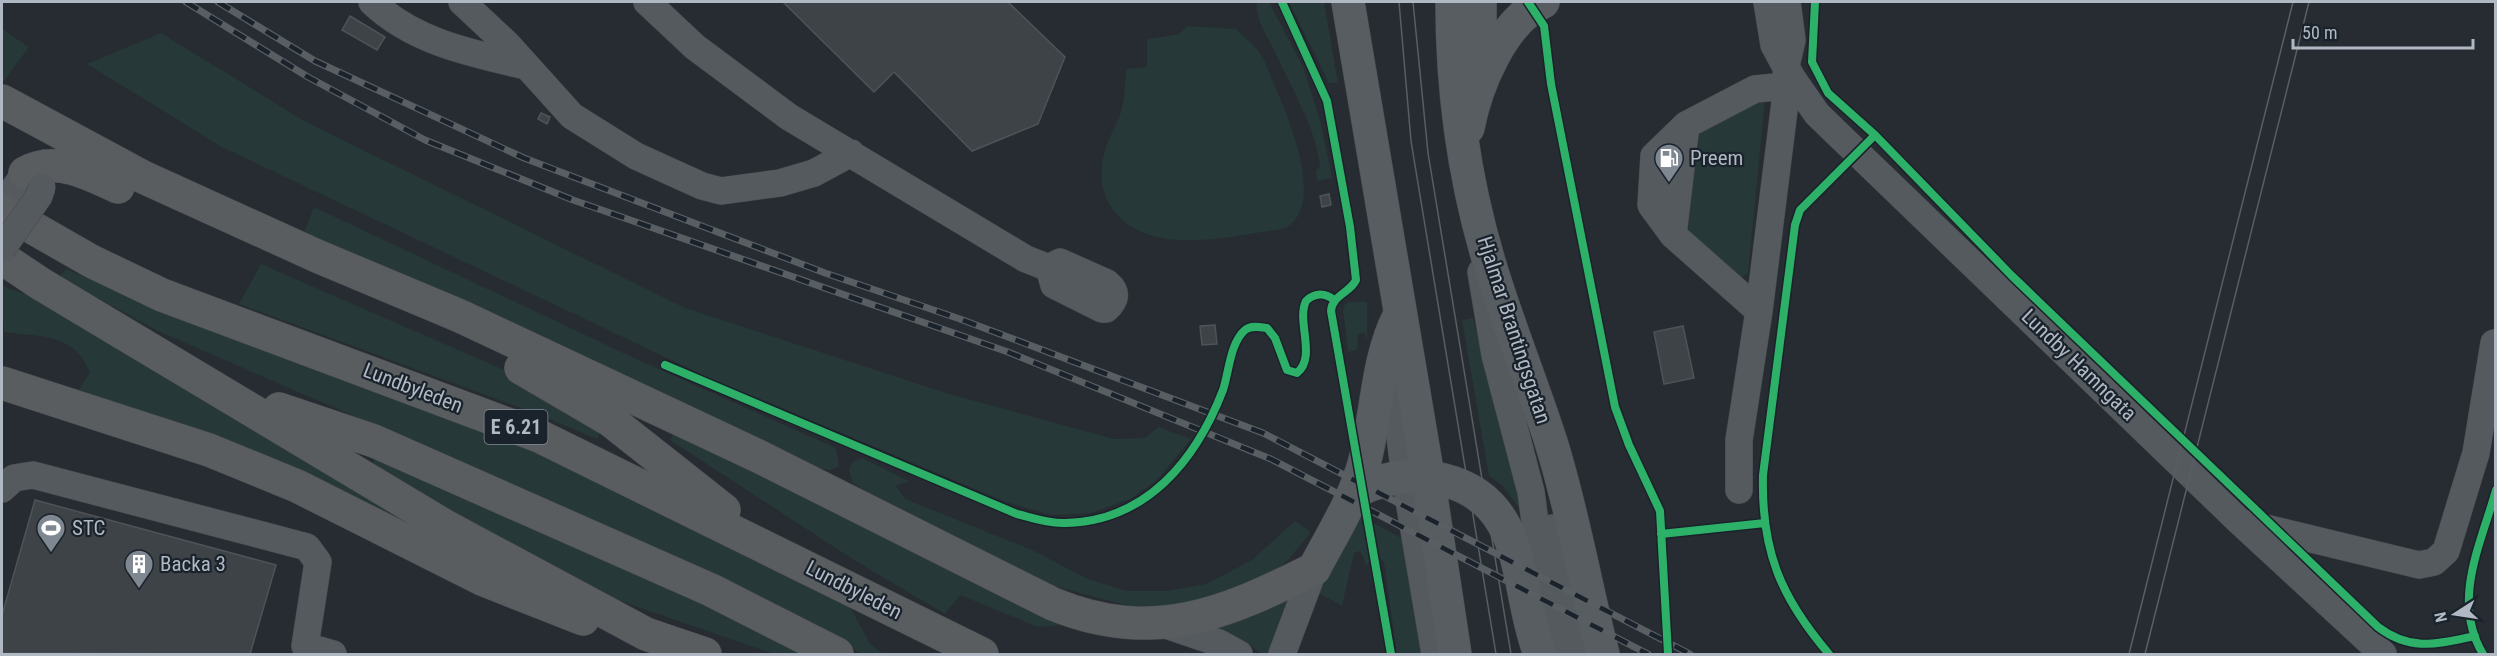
<svg xmlns="http://www.w3.org/2000/svg" width="2497" height="656" font-family="'Roboto Condensed',sans-serif">
  <style>
    .green { fill: #263838 }
    .building { fill: #3e4347; stroke: #4e5359; stroke-width: 1.5 }
    .lines { fill: none; stroke-linecap: round; stroke-linejoin: round }
    .minor-casing { stroke: #44484c; stroke-width: 28 }
    .major-casing { stroke: #43484e; stroke-width: 34 }
    .highway-casing { stroke: #43484d; stroke-width: 34 }
    .minor { stroke: #555a5f; stroke-width: 27 }
    .major { stroke: #575d61; stroke-width: 33 }
    .highway { stroke: #5a5d60; stroke-width: 33 }
    .tram { stroke: #595e63; stroke-width: 1.5 }
    .rail-casing { stroke: #595e63; stroke-width: 7 }
    .rail { stroke: #1a222b; stroke-width: 4.5; stroke-dasharray: 14; stroke-linecap: butt }
    .minor-bridge-casing { stroke: #44484c; stroke-width: 28; stroke-linecap: butt }
    .minor-bridge { stroke: #555a5f; stroke-width: 27 }
    .cycleway-casing { stroke: #1a222b; stroke-width: 11 }
    .cycleway { stroke: #2db169; stroke-width: 8 }
    .labels { text-anchor: middle; stroke-width: 4.5; stroke-linejoin: round; paint-order: stroke }
    .shield { fill: #1a222b; stroke: #828b95; stroke-width: 1.5 }
    .shield-label { font-size: 20px; font-weight: bold; fill: #afb8c3 }
    .poi-label { font-size: 21px; fill: #afb8c3; stroke: #1a222b; text-anchor: start }
    .street-label { font-size: 21px; fill: #afb8c3; stroke: #1a222b }
  </style>
  <rect width="100%" height="100%" fill="#262c31"/>
  <!-- green -->
  <path class="green" d="M 1257,2 L 1269,2 L 1304,69 L 1321,124 L 1332,178 L 1317,181 L 1316,171 L 1320,167 C 1316,127 1290,86 1274,50 C 1267,36 1254,17 1257,2 Z
    M 1289,2 L 1324,2 L 1338,83 L 1329,83 Z
    M 1187,26 L 1236,29 C 1244,37 1253,44 1259,52 C 1265,60 1269,72 1273,82 C 1287,114 1329,209 1283,229 C 1232,235 1154,258 1116,213 C 1104,199 1100,185 1102,167 C 1103,147 1113,132 1120,115 C 1125,101 1125,84 1126,69 L 1147,67 L 1147,39 L 1180,34 Z
    M 2,29 L 29,47 L 2,84 Z
    M 161,33 L 306,122 L 685,308 L 946,393 L 1114,439 L 1145,438 L 1158,427 L 1191,439 L 1157,480 L 1130,499 L 1091,513 L 1051,515 L 1006,502 L 705,376 L 222,147 L 87,64 Z
    M 1765,100 L 1748,273 L 1743,277 L 1733,276 L 1686,227 L 1693,134 Z
    M 314,207 L 634,358 L 836,448 L 839,466 L 831,470 L 816,468 L 304,232 Z
    M 261,264 L 511,373 L 603,428 L 597,439 L 540,415 L 239,304 Z
    M 66,269 C 197,326 334,370 467,423 C 597,475 722,541 848,603 L 870,644 L 883,654 L 863,654 L 770,607 L 386,430 L 158,331 L 59,277 Z
    M 2,286 L 31,296 L 407,520 L 402,528 L 77,392 L 90,373 C 76,333 39,337 4,332 Z
    M 1350,302 L 1367,302 L 1367,340 L 1364,333 L 1358,334 L 1357,350 L 1348,352 L 1343,310 L 1345,304 Z
    M 1473,318 L 1511,451 L 1523,506 L 1520,509 L 1502,485 L 1489,476 L 1462,320 Z
    M 675,431 L 1060,625 L 1038,627 L 960,595 L 945,614 L 854,560 L 670,440 Z
    M 378,455 L 815,654 L 774,654 L 609,597 L 497,541 L 371,465 Z
    M 862,458 L 909,481 L 896,486 L 905,499 L 1032,550 L 1088,579 L 1127,591 L 1168,591 L 1206,584 L 1252,560 L 1295,521 L 1311,532 L 1288,560 L 1264,581 L 1193,605 L 1137,608 L 1050,585 L 869,494 L 853,483 L 849,469 L 853,461 Z
    M 1362,517 L 1411,543 L 1427,654 L 1397,654 L 1384,562 L 1381,559 L 1370,560 L 1367,566 L 1360,551 L 1354,553 L 1342,606 L 1314,590 L 1324,570 Z
    M 1294,594 L 1272,654 L 1262,654 L 1244,641 L 1215,630 L 1215,626 Z"/>
  <!-- building -->
  <path class="building" d="M 783,2 L 1008,2 L 1065,57 L 1038,124 L 972,151 L 894,72 L 874,92 Z
    M 350,16 L 385,37 L 377,50 L 342,30 Z
    M 541,113 L 550,117 L 547,124 L 538,119 Z
    M 1329,194 L 1331,205 L 1322,207 L 1320,196 Z
    M 1215,325 L 1217,344 L 1202,345 L 1200,326 Z
    M 1683,326 L 1694,378 L 1664,384 L 1654,332 Z
    M 35,500 L 276,565 L 250,654 L 2,653 L 2,615 Z"/>
  <g class="lines">
    <!-- minor casing -->
    <g class="minor-casing">
      <path id="minor" d="M 372,2 C 414,42 471,53 526,66
        M 462,2 L 508,45 L 572,116 L 636,156 L 702,186 L 721,191 L 780,183 L 814,173 L 851,153
        M 647,2 L 695,47 L 789,117 L 1026,259 L 1049,268 L 1054,285 L 1102,309 L 1106,309 C 1116,300 1118,292 1107,283 L 1060,262 L 1049,268
        M 1767,2 L 1774,45 L 1792,78 L 1817,114 L 2240,522 L 2383,654
        M 2,206 L 25,173
        M 1673,235 L 1651,205 L 1654,156 L 1686,125
        M 1481,272 L 1495,355 L 1531,492 L 1545,598 L 1560,654
        M 1759,311 L 1673,235 L 1686,125 L 1755,89 L 1787,86
        M 1395,354 L 1394,389 L 1405,477 L 1435,654
        M 2,489 L 14,478 L 33,475 L 307,547 L 318,562 L 305,646 L 333,654
        M 1739,490 L 1739,440 L 1759,311 L 1787,86 L 1786,66 L 1792,40 L 1787,2
        M 2241,522 L 2419,565 L 2434,562 L 2446,551 L 2476,453 L 2494,343
        M 1553,528 L 1555,549 L 1583,654
        M 1163,624 L 1219,643 L 1239,654
        M 1282,654 L 1314,569"/>
    </g>
    <!-- major casing -->
    <g class="major-casing">
      <path id="major" d="M 1348,2 L 1428,476 L 1455,654
        M 1452,2 C 1452,96 1466,193 1496,284 C 1513,337 1534,389 1551,442 C 1573,512 1585,584 1603,654
        M 1480,80 L 1480,2
        M 1468,128 C 1476,85 1502,22 1543,2
        M 1355,492 C 1384,477 1413,472 1444,480 C 1530,502 1514,589 1540,654
        M 1314,569 C 1333,533 1355,499 1365,460 C 1377,413 1377,359 1399,316"/>
    </g>
    <!-- highway casing -->
    <g class="highway-casing">
      <path id="highway" d="M 2,101 L 143,177 L 317,256 L 460,316 L 758,456 L 1053,604 C 1153,645 1224,614 1314,569
        M 25,173 C 55,155 90,174 118,187
        M 2,210 L 91,261 L 162,295 L 539,436 L 982,654
        M 2,258 L 41,284 L 445,526 L 646,634 L 705,654
        M 521,368 L 610,420 L 724,510
        M 2,383 L 209,450 L 297,486 L 484,580 L 583,619
        M 279,409 L 374,441 L 711,590 L 837,654"/>
    </g>
    <!-- minor -->
    <use href="#minor" class="minor"/>
    <!-- major -->
    <use href="#major" class="major"/>
    <!-- highway -->
    <use href="#highway" class="highway"/>
    <!-- tram -->
    <path class="tram" d="M 1399,2 L 1411,141 L 1496,654
      M 1413,2 L 1428,153 L 1511,654
      M 2129,654 L 2293,2
      M 2145,654 L 2309,2"/>
    <!-- rail casing -->
    <g class="rail-casing">
      <path id="rail" d="M 186,2 L 308,77 L 425,140 L 573,200 L 1008,352 L 1271,459 L 1648,654
        M 218,2 L 315,61 L 524,158 L 825,273 L 960,319 L 1263,433 L 1690,654"/>
    </g>
    <!-- rail -->
    <use href="#rail" class="rail"/>
    <!-- minor-bridge casing -->
    <g class="minor-bridge-casing">
      <path id="minor-bridge" d="M 2,249 L 39,196 L 42,187"/>
    </g>
    <!-- minor-bridge -->
    <use href="#minor-bridge" class="minor-bridge"/>
    <!-- cycleway casing -->
    <g class="cycleway-casing">
      <path id="cycleway" d="M 1282,2 L 1327,101 L 1350,227 L 1356,280 C 1350,293 1332,295 1331,311 L 1391,654
        M 1528,2 L 1544,26 L 1551,84 L 1615,407 L 1629,445 L 1660,511 L 1668,654
        M 1815,2 L 1812,62 L 1828,93 L 1875,135 L 2012,276 L 2378,627 C 2411,652 2437,644 2475,636
        M 665,365 L 1017,514 C 1033,518 1050,524 1066,523 C 1147,521 1196,460 1223,390 C 1229,372 1230,343 1245,330 C 1251,325 1260,327 1267,328 L 1275,338 L 1287,370 L 1297,373 C 1317,357 1296,321 1306,301 C 1314,293 1325,292 1334,300
        M 1661,534 L 1765,523
        M 1829,654 C 1781,598 1761,551 1763,475 L 1795,225 L 1800,210 L 1875,135
        M 2483,654 C 2451,601 2481,544 2496,490"/>
    </g>
    <!-- cycleway -->
    <use href="#cycleway" class="cycleway"/>
  </g>
  <!-- icons -->
  <defs>
    <g id="fuel-pin" transform="scale(1.5)"><path d="M0 17L-7.5 6A9.5 9.5 0 1 1 7.5 6Z" fill="#7f8790" stroke="#1a222b"/><path d="M-5.5-6h7V0h2V4h1.3V-2.5L3-4.5l.8-.8L6-3V5H2.5V1h-1V6h-7ZM-4.2-4.7v3.2H.2V-4.7Z" fill="#fff"/></g>
    <g id="stadium-pin" transform="scale(1.5)"><path d="M0 17L-7.5 6A9.5 9.5 0 1 1 7.5 6Z" fill="#7f8790" stroke="#1a222b"/><path d="M0-5a6.5 5 0 1 0 0 10a6.5 5 0 1 0 0-10ZM-3.5-1.8h7v3.6h-7Z" fill="#fff"/></g>
    <g id="building-pin" transform="scale(1.5)"><path d="M0 17L-7.5 6A9.5 9.5 0 1 1 7.5 6Z" fill="#7f8790" stroke="#1a222b"/><path d="M-4-6H4V6H1V3H-1V6H-4ZM-2.5-4.3h1.7v1.8h-1.7ZM.8-4.3h1.7v1.8H.8ZM-2.5-1h1.7V.8h-1.7ZM.8-1h1.7V.8H.8Z" fill="#fff"/></g>
  </defs>
  <g fill-rule="evenodd">
    <use href="#fuel-pin" x="1669" y="158"/>
    <use href="#stadium-pin" x="51" y="528"/>
    <use href="#building-pin" x="139" y="564"/>
  </g>
  <g class="labels">
    <!-- shield labels -->
    <rect class="shield" x="484.5" y="410" width="63" height="34" rx="4.5"/>
    <g class="shield-label">
      <text x="516" y="434">E 6.21</text>
    </g>
    <!-- poi labels -->
    <g class="poi-label">
      <text x="1690" y="165">Preem</text>
      <text x="72" y="535">STC</text>
      <text x="160" y="571">Backa 3</text>
    </g>
    <!-- street labels -->
    <g class="street-label">
      <text transform="translate(1514 330) rotate(72)" y="7">Hjalmar Brantingsgatan</text>
      <text transform="translate(2079 365) rotate(44)" y="7">Lundby Hamngata</text>
      <text transform="translate(413 388) rotate(21)" y="7">Lundbyleden</text>
      <text transform="translate(854 590) rotate(27)" y="7">Lundbyleden</text>
    </g>
  </g>
  <!-- border -->
  <rect width="2497" height="656" fill="none" stroke="#afb8c3" stroke-width="6"/>
  <!-- north arrow -->
  <g transform="translate(2455 614) rotate(258)" stroke="#1a222b" stroke-width="4.5" paint-order="stroke">
  <path d="M0-4.5L10 22L0 15L-10 22Z" fill="#afb8c3"/>
  <text y="-9" font-size="16" font-weight="bold" text-anchor="middle" fill="#afb8c3">N</text>
  </g>
  <!-- scale -->
  <path d="M2293 39v9h180v-9" fill="none" stroke="#afb8c3" stroke-width="3"/>
  <text x="2302" y="39" font-size="18" fill="#afb8c3" stroke="#1a222b" stroke-width="4.5" paint-order="stroke">50 m</text>
</svg>
